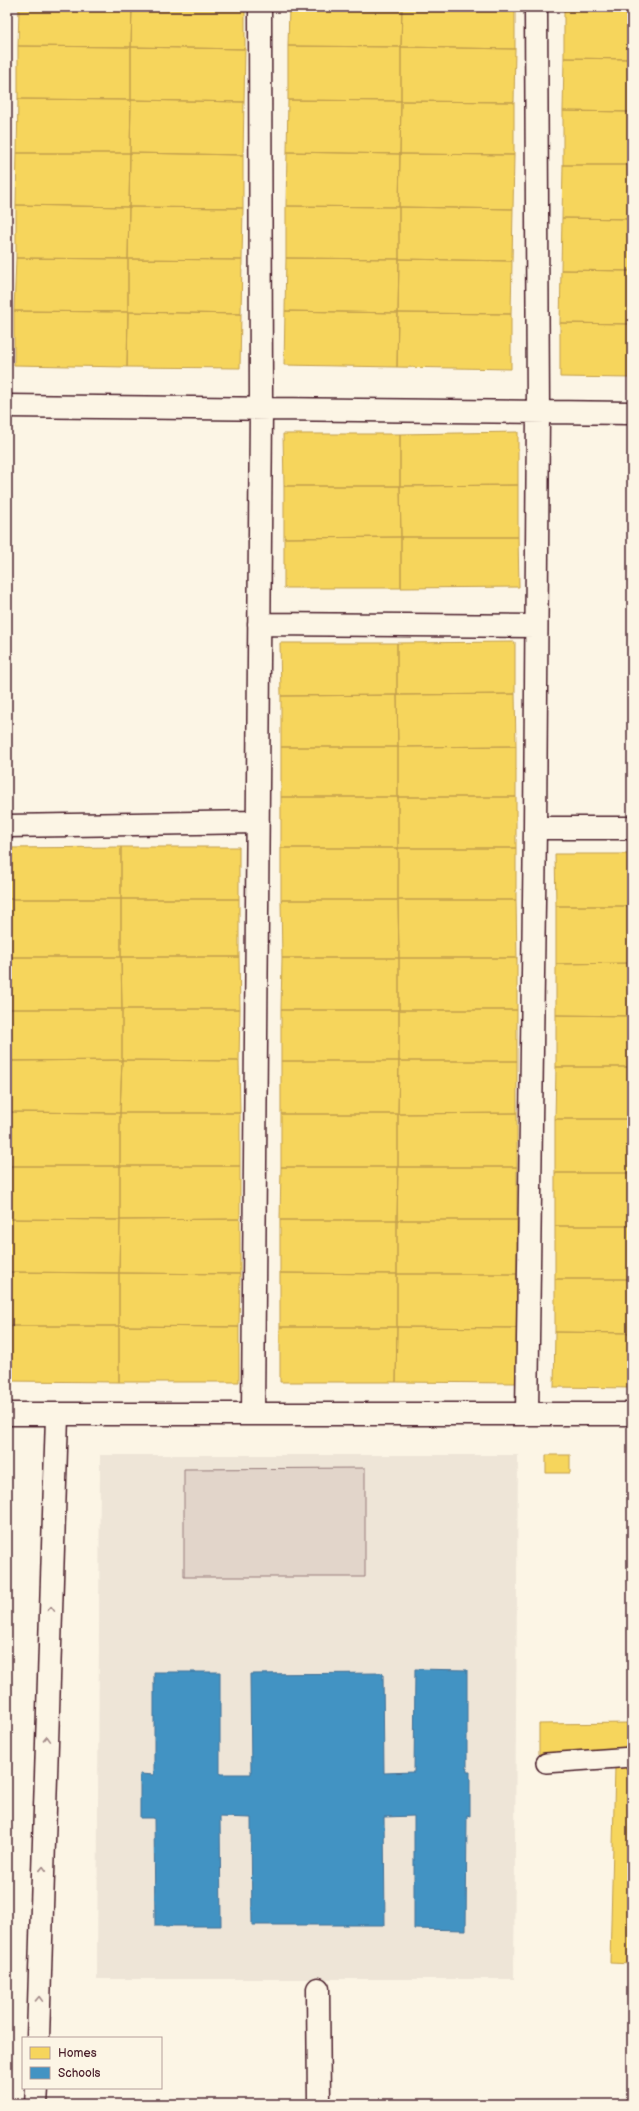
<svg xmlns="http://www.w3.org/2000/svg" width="639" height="2111" font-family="'Balsamiq Sans',sans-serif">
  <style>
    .built { fill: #eee5d7 }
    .green { fill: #e2d5ca; stroke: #967a7a }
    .homes { fill: #f6d55c; stroke: #c29e4d }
    .schools { fill: #4393c3; stroke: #457095 }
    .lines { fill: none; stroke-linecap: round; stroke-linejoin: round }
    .service-casing { stroke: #4a1f2b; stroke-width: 22 }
    .minor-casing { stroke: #4a1f2b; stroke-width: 25 }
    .service { stroke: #fcf5e5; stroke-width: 19 }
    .minor { stroke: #fcf5e5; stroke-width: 22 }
    .oneway { stroke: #a38a88 }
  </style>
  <rect width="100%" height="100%" fill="#fcf5e5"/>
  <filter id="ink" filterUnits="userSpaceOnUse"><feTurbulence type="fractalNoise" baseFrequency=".025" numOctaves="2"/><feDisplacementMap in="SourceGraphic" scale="8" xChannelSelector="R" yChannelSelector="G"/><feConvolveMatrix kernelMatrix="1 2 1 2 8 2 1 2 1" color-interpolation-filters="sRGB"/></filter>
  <g filter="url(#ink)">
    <!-- built -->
    <path class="built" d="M 100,1455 L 518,1455 L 514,1979 L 97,1979 Z"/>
    <!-- green -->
    <path class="green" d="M 365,1468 L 365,1577 L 184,1577 L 184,1469 Z"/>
    <!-- homes -->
    <path class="homes" d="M 19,7 L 132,7 L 131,47 L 18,46 Z
      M 132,7 L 245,7 L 245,49 L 131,47 Z
      M 289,7 L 402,7 L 401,47 L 288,46 Z
      M 402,7 L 515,7 L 515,49 L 401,47 Z
      M 564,7 L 632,7 L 632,59 L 564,58 Z
      M 18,46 L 131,47 L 131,100 L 18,99 Z
      M 288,46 L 401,47 L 401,101 L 288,100 Z
      M 131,47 L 245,49 L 244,102 L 131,100 Z
      M 401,47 L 515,49 L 514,102 L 401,101 Z
      M 564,58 L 632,59 L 632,112 L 563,111 Z
      M 18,99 L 131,100 L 130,153 L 17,153 Z
      M 131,100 L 244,102 L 243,155 L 130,153 Z
      M 288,100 L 401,101 L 400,154 L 287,152 Z
      M 401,101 L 514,102 L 514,155 L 400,154 Z
      M 563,111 L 632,112 L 632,165 L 563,165 Z
      M 287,152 L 400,154 L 399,207 L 286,206 Z
      M 17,153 L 130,153 L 129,207 L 16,205 Z
      M 130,153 L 243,155 L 243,208 L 129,207 Z
      M 400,154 L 514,155 L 513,209 L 399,207 Z
      M 563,165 L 632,165 L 632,219 L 562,218 Z
      M 16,205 L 129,207 L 128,259 L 16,258 Z
      M 286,206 L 399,207 L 399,259 L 286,258 Z
      M 129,207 L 243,208 L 242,260 L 128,259 Z
      M 399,207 L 513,209 L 512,261 L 399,259 Z
      M 562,218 L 632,219 L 632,271 L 561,270 Z
      M 16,258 L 128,259 L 128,312 L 14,311 Z
      M 286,258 L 399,259 L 398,313 L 285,311 Z
      M 128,259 L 242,260 L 241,314 L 128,312 Z
      M 399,259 L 512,261 L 511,314 L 398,313 Z
      M 561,270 L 632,271 L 632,324 L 560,323 Z
      M 14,311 L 128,312 L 127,367 L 14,365 Z
      M 285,311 L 398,313 L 397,367 L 284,365 Z
      M 128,312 L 241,314 L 240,368 L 127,367 Z
      M 398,313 L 511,314 L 511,369 L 397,367 Z
      M 560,323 L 632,324 L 632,378 L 560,377 Z
      M 518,432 L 518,485 L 400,486 L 400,434 Z
      M 283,434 L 400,434 L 400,486 L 284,486 Z
      M 518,485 L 518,537 L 401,537 L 400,486 Z
      M 284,486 L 400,486 L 401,537 L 284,538 Z
      M 401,537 L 401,588 L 284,588 L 284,538 Z
      M 401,537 L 518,537 L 519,587 L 401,588 Z
      M 515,642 L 515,694 L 397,695 L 397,643 Z
      M 280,643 L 397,643 L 397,695 L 281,696 Z
      M 515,694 L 516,746 L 398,747 L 397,695 Z
      M 397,695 L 398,747 L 281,747 L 281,696 Z
      M 516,746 L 516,797 L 398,797 L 398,747 Z
      M 281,747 L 398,747 L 398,797 L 281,797 Z
      M 281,797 L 398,797 L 398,848 L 281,848 Z
      M 398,797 L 516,797 L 516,848 L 398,848 Z
      M 121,847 L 121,899 L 7,899 L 7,848 Z
      M 121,847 L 239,847 L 239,899 L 121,899 Z
      M 281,848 L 398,848 L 398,900 L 281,900 Z
      M 398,848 L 516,848 L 516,900 L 398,900 Z
      M 555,854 L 632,854 L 632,906 L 556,906 Z
      M 7,899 L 121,899 L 121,957 L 7,957 Z
      M 121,899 L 239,899 L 239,957 L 121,957 Z
      M 281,900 L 398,900 L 399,958 L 282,958 Z
      M 398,900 L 516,900 L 517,958 L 399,958 Z
      M 556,906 L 632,906 L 632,963 L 556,964 Z
      M 7,957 L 121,957 L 122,1009 L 7,1009 Z
      M 121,957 L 239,957 L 240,1009 L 122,1009 Z
      M 282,958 L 399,958 L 399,1010 L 281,1010 Z
      M 399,958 L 517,958 L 517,1010 L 399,1010 Z
      M 632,963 L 632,1016 L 556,1015 L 556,964 Z
      M 7,1009 L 122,1009 L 122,1060 L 7,1061 Z
      M 122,1009 L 240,1009 L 239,1061 L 122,1060 Z
      M 281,1010 L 399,1010 L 399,1061 L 281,1061 Z
      M 399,1010 L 517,1010 L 517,1061 L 399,1061 Z
      M 556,1015 L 632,1016 L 632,1067 L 556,1067 Z
      M 122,1060 L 239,1061 L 240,1113 L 120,1113 Z
      M 122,1060 L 120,1113 L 7,1112 L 7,1061 Z
      M 281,1061 L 399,1061 L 398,1114 L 281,1114 Z
      M 399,1061 L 517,1061 L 517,1113 L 398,1114 Z
      M 556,1067 L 632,1067 L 632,1119 L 555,1119 Z
      M 7,1112 L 120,1113 L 120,1166 L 7,1166 Z
      M 120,1113 L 240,1113 L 240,1166 L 120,1166 Z
      M 517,1113 L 517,1167 L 398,1167 L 398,1114 Z
      M 281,1114 L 398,1114 L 398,1167 L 281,1167 Z
      M 555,1119 L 632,1119 L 632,1173 L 555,1173 Z
      M 7,1166 L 120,1166 L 120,1220 L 7,1219 Z
      M 120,1166 L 240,1166 L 240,1219 L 120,1220 Z
      M 281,1167 L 398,1167 L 397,1220 L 280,1220 Z
      M 398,1167 L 517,1167 L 517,1220 L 397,1220 Z
      M 555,1173 L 632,1173 L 632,1226 L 555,1226 Z
      M 7,1219 L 120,1220 L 119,1273 L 7,1272 Z
      M 240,1219 L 240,1274 L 119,1273 L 120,1220 Z
      M 280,1220 L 397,1220 L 397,1274 L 280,1273 Z
      M 397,1220 L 517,1220 L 517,1274 L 397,1274 Z
      M 555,1226 L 632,1226 L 632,1279 L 555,1279 Z
      M 7,1272 L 119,1273 L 119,1326 L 7,1326 Z
      M 119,1273 L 240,1274 L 239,1327 L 119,1326 Z
      M 280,1273 L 397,1274 L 397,1327 L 280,1327 Z
      M 397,1274 L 517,1274 L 517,1328 L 397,1327 Z
      M 555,1279 L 632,1279 L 632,1333 L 555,1332 Z
      M 7,1326 L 119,1326 L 119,1382 L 7,1381 Z
      M 119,1326 L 239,1327 L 239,1382 L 119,1382 Z
      M 280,1327 L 397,1327 L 396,1382 L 280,1382 Z
      M 397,1327 L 517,1328 L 516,1383 L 396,1382 Z
      M 555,1332 L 632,1333 L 632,1388 L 554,1387 Z
      M 546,1455 L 570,1455 L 570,1473 L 546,1473 Z
      M 632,1723 L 632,1753 L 539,1754 L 539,1724 Z
      M 615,1767 L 632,1767 L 632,1964 L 610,1963 Z"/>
    <!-- schools -->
    <path class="schools" d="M 415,1669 L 467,1670 L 467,1772 L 470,1772 L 470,1816 L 467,1815 L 466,1930 L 414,1929 L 414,1816 L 384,1817 L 385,1925 L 252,1925 L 251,1818 L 220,1817 L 221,1926 L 155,1926 L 154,1818 L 140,1818 L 140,1774 L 154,1775 L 154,1672 L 220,1672 L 220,1774 L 251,1774 L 250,1674 L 383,1673 L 384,1773 L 414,1772 Z"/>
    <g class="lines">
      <!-- service casing -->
      <g class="service-casing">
        <path id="service" d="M 546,1763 L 632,1757"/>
      </g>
      <!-- minor casing -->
      <g class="minor-casing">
        <path id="minor" d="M 7,406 L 632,413
          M 259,624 L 536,626
          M 7,826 L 258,822
          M 535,828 L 632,828
          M 527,1413 L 535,828 L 538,412 L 536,7
          M 7,1414 L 632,1414
          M 253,1414 L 261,409 L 260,7
          M 318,1989 L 319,2104
          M 38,2038 L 57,1416
          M 36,2104 L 37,2088"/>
      </g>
      <!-- service -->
      <use href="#service" class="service"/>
      <!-- minor -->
      <use href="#minor" class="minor"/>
    </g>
    <!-- one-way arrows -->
    <defs><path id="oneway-chevron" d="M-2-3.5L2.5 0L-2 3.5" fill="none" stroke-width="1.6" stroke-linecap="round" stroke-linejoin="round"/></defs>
    <g class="oneway">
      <use href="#oneway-chevron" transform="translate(51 1609) rotate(-88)"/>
      <use href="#oneway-chevron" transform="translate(47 1739) rotate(-88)"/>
      <use href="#oneway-chevron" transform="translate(43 1869) rotate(-88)"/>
      <use href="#oneway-chevron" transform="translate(39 1999) rotate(-88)"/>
    </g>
  </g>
  <!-- margin -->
  <rect width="639" height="2111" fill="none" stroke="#fcf5e5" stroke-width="24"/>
  <rect x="12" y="12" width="615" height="2087" fill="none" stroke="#4a1f2b" stroke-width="1.5" filter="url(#ink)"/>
  <!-- legend -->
  <rect x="22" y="2037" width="140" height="52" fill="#fcf5e5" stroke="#b59f9b"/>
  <rect x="30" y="2047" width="20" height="12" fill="#f6d55c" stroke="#b59f9b"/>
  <text x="58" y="2057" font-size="12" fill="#4a1f2b">Homes</text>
  <rect x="30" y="2067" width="20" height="12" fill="#4393c3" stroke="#b59f9b"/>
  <text x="58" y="2077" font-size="12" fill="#4a1f2b">Schools</text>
</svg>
